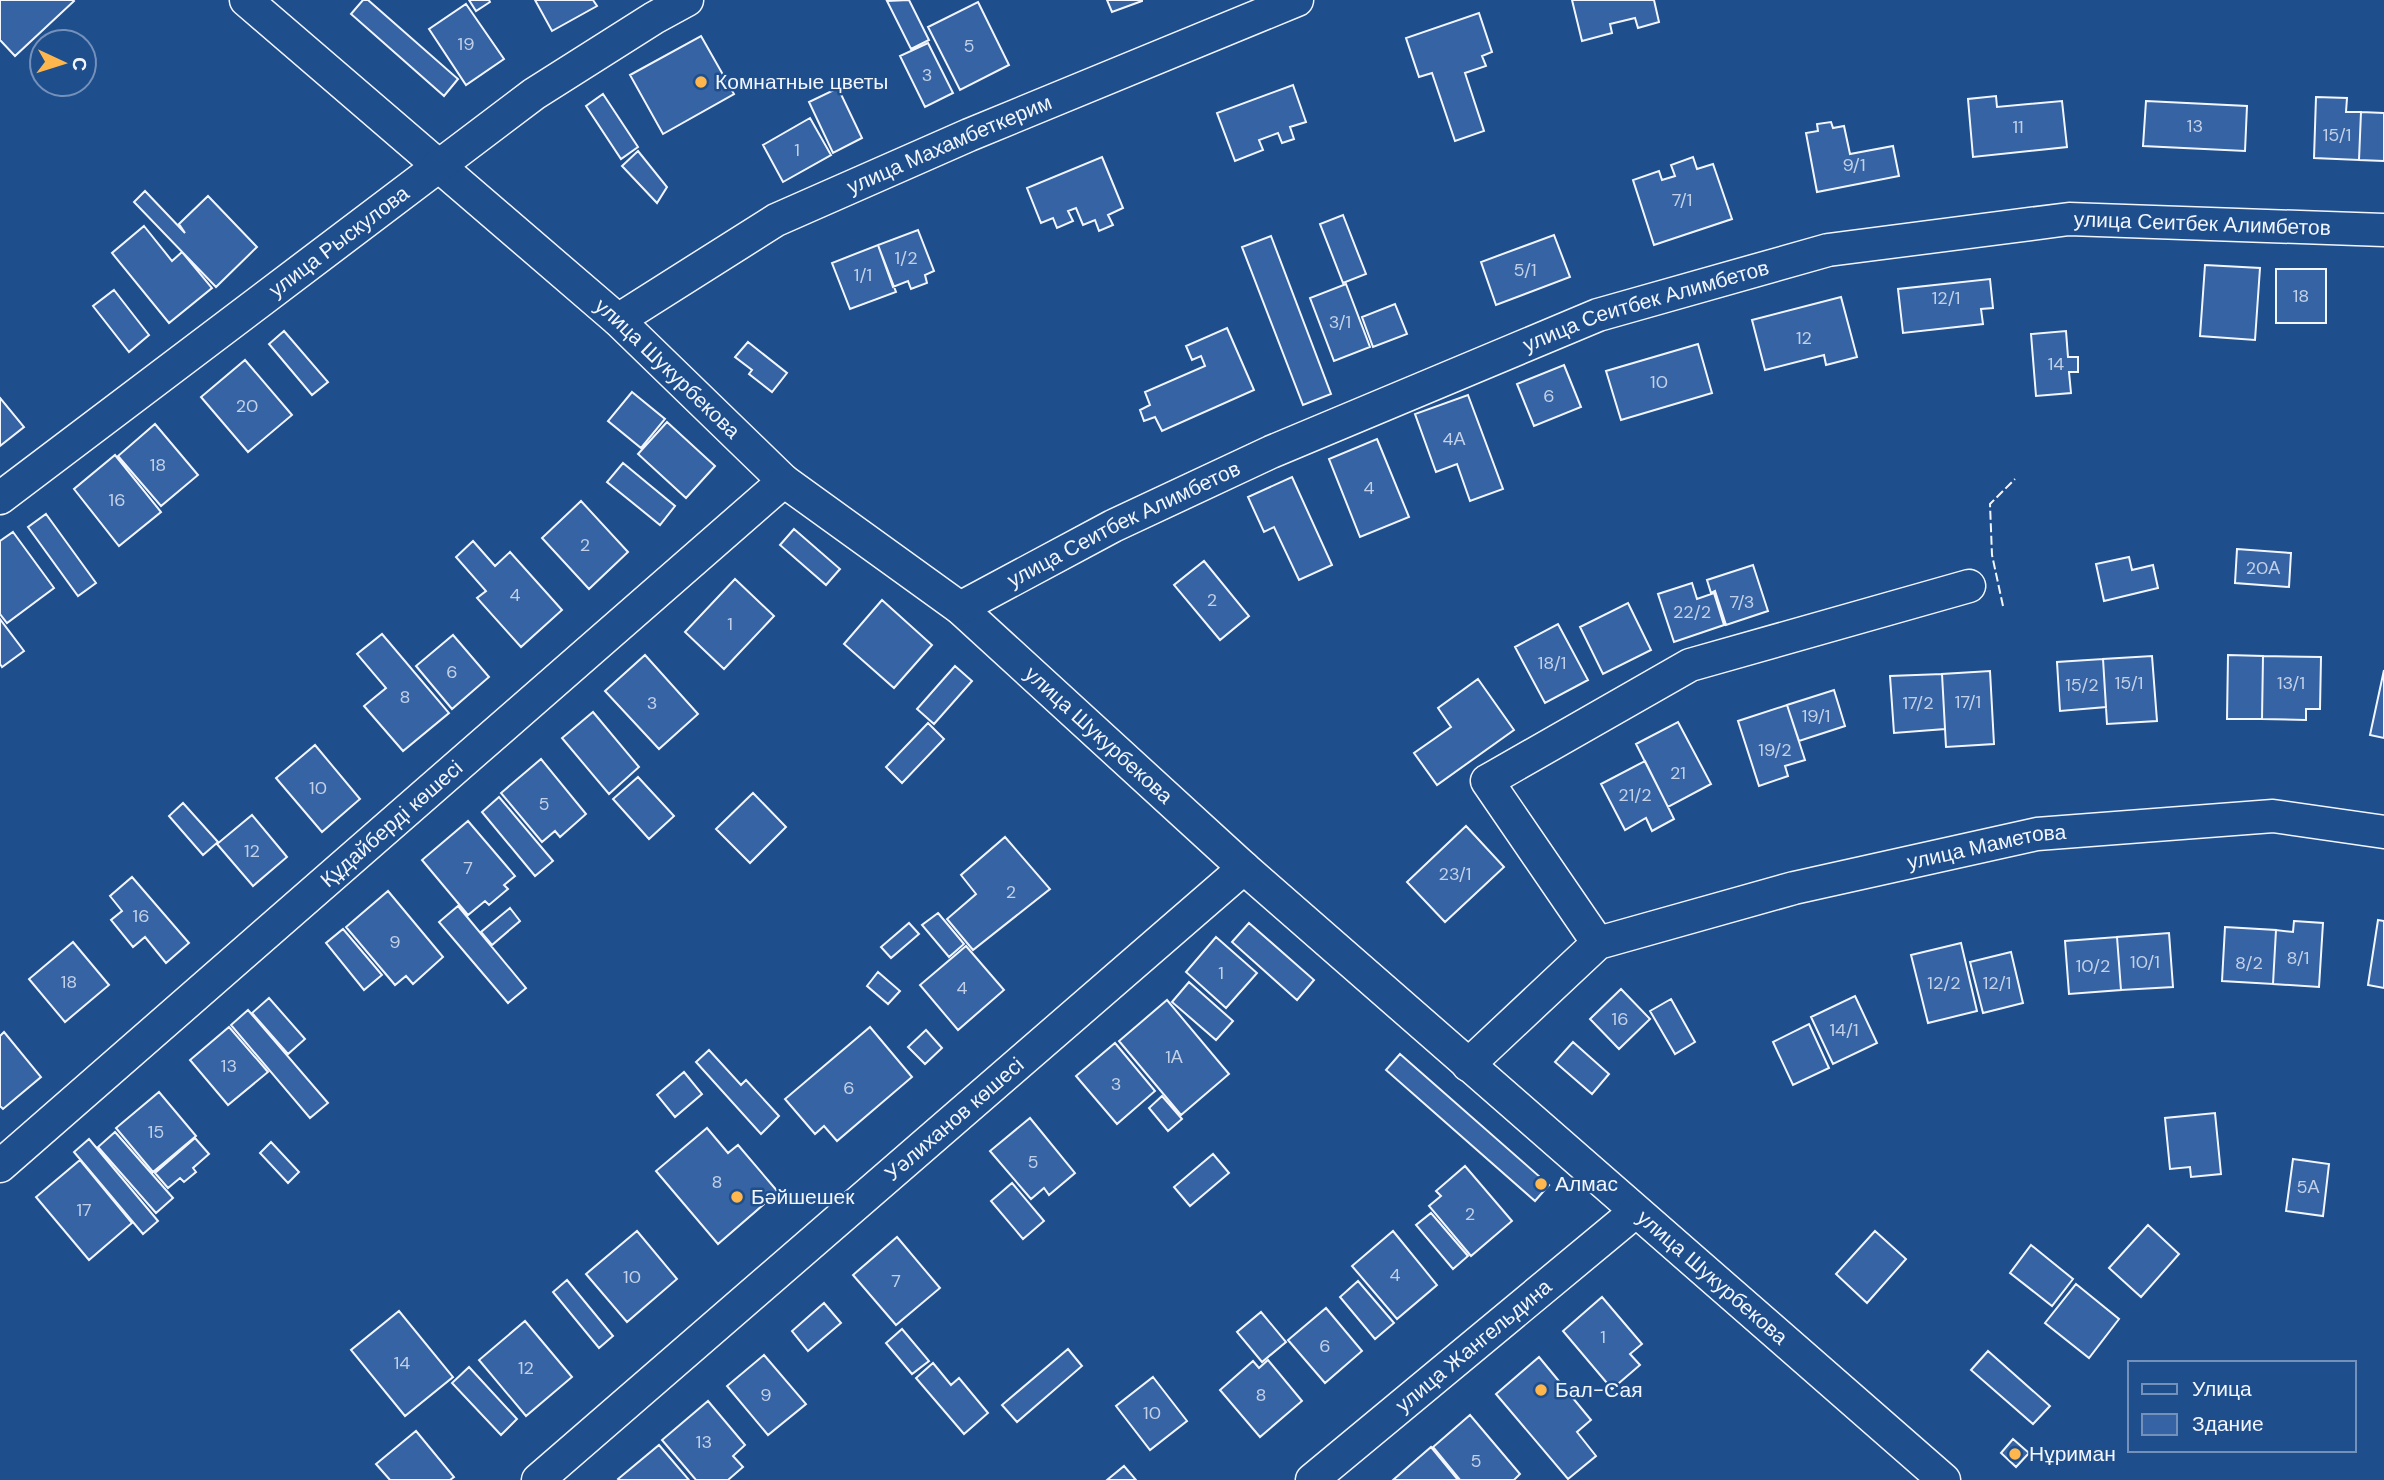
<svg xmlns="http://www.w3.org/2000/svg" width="2384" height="1480" font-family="'DM Sans',sans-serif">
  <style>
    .building { fill: #3563a3; stroke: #f2f6ff; stroke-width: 2 }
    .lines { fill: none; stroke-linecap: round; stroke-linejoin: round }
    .minor-casing { stroke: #f2f6ff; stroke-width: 35 }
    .minor { stroke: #1f4e8c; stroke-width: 32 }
    .fence { stroke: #f2f6ff; stroke-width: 2; stroke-dasharray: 9 3.5; stroke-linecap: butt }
    .poi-dot { fill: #ffb74d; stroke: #1f4e8c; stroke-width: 2.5 }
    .labels { text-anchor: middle; stroke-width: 5; stroke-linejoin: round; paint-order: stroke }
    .number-label { font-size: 18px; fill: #c3d1e8 }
    .poi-label { font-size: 21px; fill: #f2f6ff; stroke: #1f4e8c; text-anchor: start }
    .street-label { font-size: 21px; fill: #f2f6ff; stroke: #1f4e8c }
  </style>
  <rect width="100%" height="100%" fill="#1f4e8c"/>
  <!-- building -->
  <path class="building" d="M 0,0 L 73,0 L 74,1 L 15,56 L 0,40 Z
    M 363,0 L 368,0 L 458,79 L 444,96 L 351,14 Z
    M 469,0 L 489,0 L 490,2 L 476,11 Z
    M 535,0 L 593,0 L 597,6 L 552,31 Z
    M 909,0 L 929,40 L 911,49 L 887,1 Z
    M 1107,0 L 1142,0 L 1142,1 L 1112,12 Z
    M 1572,0 L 1654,0 L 1659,22 L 1638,28 L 1635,18 L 1610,24 L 1612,33 L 1582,41 Z
    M 978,2 L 1009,65 L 960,90 L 928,27 Z
    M 466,4 L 504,59 L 466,85 L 429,29 Z
    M 1479,13 L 1492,52 L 1482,56 L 1486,66 L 1465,73 L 1484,131 L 1455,141 L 1432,73 L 1419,77 L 1406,38 Z
    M 701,36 L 734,94 L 663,134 L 630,75 Z
    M 928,43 L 953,93 L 925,107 L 900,56 Z
    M 1293,85 L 1306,122 L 1290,127 L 1294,139 L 1282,143 L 1278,133 L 1259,140 L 1263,150 L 1235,161 L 1217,113 Z
    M 838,88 L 862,138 L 833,153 L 809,102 Z
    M 603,94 L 638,147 L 621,159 L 586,106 Z
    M 1996,96 L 1997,107 L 2062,101 L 2067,147 L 1973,157 L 1968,99 Z
    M 2316,97 L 2347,98 L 2346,112 L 2361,112 L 2359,160 L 2314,158 Z
    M 2146,101 L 2247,106 L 2245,151 L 2143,146 Z
    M 2361,112 L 2384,113 L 2384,161 L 2359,160 Z
    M 810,118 L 831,155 L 783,182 L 763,145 Z
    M 1831,122 L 1833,128 L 1844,126 L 1850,154 L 1893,146 L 1899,176 L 1817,192 L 1806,133 L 1818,131 L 1817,124 Z
    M 638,151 L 667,187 L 657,203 L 622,166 Z
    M 1102,157 L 1123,208 L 1108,215 L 1113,225 L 1099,231 L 1095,220 L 1083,225 L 1076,208 L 1068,211 L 1073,221 L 1057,228 L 1053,218 L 1041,223 L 1027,188 Z
    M 1693,157 L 1697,169 L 1713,164 L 1732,219 L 1654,245 L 1633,180 L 1659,171 L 1662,180 L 1675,176 L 1671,165 Z
    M 145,191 L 185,233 L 179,224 L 208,196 L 257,247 L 216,287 L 134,202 Z
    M 1343,215 L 1366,274 L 1343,283 L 1320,224 Z
    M 144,226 L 172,261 L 182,252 L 212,288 L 169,323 L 112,253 Z
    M 918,230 L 934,271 L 925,275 L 927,283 L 911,289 L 908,281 L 893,287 L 878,245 Z
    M 1554,235 L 1570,277 L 1496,305 L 1481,262 Z
    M 1271,236 L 1331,394 L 1303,405 L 1242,247 Z
    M 878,245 L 896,292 L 850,309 L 832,263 Z
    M 2205,265 L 2260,268 L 2255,340 L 2200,336 Z
    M 2276,269 L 2326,269 L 2326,323 L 2276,323 Z
    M 1990,279 L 1993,308 L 1981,309 L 1983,324 L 1903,333 L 1898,289 Z
    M 1346,284 L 1370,347 L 1334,361 L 1310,298 Z
    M 114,290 L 149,335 L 129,352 L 93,306 Z
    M 1841,297 L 1857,357 L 1826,365 L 1824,355 L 1765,370 L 1752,320 Z
    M 1395,304 L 1407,334 L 1373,347 L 1362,317 Z
    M 1227,328 L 1254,390 L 1162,431 L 1155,417 L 1144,421 L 1140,410 L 1150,405 L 1145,392 L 1205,366 L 1201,356 L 1192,360 L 1186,346 Z
    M 284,331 L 328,382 L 312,395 L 269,344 Z
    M 2066,331 L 2068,357 L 2078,357 L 2078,372 L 2069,372 L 2071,393 L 2036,396 L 2031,334 Z
    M 748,342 L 787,373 L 772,392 L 749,374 L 752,370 L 735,357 Z
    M 1698,344 L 1712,393 L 1621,420 L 1606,371 Z
    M 245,360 L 292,415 L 248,452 L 201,397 Z
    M 1564,365 L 1581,407 L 1534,426 L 1517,384 Z
    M 632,392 L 665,419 L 641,448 L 608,421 Z
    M 1468,395 L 1503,489 L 1470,501 L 1457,464 L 1436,472 L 1415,414 Z
    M 0,398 L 24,427 L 0,446 Z
    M 667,422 L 715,466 L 686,498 L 638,454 Z
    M 155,424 L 198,475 L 161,506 L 118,456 Z
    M 1377,439 L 1409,517 L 1360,537 L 1329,459 Z
    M 115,455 L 161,512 L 119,546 L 74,489 Z
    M 623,463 L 675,506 L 660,525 L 607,482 Z
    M 1292,477 L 1332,565 L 1299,580 L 1274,527 L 1264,532 L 1248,497 Z
    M 581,501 L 628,552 L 589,589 L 542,538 Z
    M 46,514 L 96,583 L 78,596 L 28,527 Z
    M 794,529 L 840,569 L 826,585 L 780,545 Z
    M 13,532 L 54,588 L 7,623 L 0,614 L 0,541 Z
    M 473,541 L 495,566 L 510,552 L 562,610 L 521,647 L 477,598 L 486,591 L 456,557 Z
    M 2237,549 L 2291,553 L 2289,587 L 2235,583 Z
    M 2129,557 L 2132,570 L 2153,565 L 2158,588 L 2104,601 L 2096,564 Z
    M 1204,561 L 1249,616 L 1220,640 L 1174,585 Z
    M 1753,565 L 1768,611 L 1726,625 L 1715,591 L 1711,593 L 1707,580 Z
    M 735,579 L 774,616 L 724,669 L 685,632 Z
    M 1692,583 L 1697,599 L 1714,593 L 1724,625 L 1674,642 L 1658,594 Z
    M 882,600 L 932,645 L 894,688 L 844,644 Z
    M 1628,603 L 1651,650 L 1603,674 L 1580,627 Z
    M 0,619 L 24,651 L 2,667 L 0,664 Z
    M 1558,624 L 1588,680 L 1545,703 L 1515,647 Z
    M 382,634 L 449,713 L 403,751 L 364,706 L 386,688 L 357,654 Z
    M 453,635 L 489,677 L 452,709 L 416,666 Z
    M 645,655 L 698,714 L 659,749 L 605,691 Z
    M 2228,655 L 2263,656 L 2262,719 L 2227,719 Z
    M 2152,656 L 2157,721 L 2107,724 L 2103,659 Z
    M 2263,656 L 2321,657 L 2320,709 L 2306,709 L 2306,720 L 2262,719 Z
    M 2103,659 L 2106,707 L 2060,711 L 2057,662 Z
    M 955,666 L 972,681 L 934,724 L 917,709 Z
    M 2384,670 L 2384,738 L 2370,735 Z
    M 1990,671 L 1994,744 L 1946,747 L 1942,674 Z
    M 1942,674 L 1945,729 L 1894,733 L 1890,676 Z
    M 1478,679 L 1514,730 L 1437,785 L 1414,753 L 1451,727 L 1438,708 Z
    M 1834,690 L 1845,726 L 1799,741 L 1787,705 Z
    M 1787,705 L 1805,760 L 1785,766 L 1788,776 L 1759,786 L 1738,721 Z
    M 593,712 L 639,767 L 609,794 L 562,738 Z
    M 1678,722 L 1711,784 L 1668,807 L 1636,744 Z
    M 928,723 L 944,739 L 902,783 L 886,767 Z
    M 315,745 L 360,799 L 322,832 L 276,778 Z
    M 541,759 L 586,814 L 560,837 L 555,831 L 542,842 L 501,793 Z
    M 1645,761 L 1674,819 L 1652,831 L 1646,818 L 1625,830 L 1601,784 Z
    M 638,777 L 674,816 L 649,839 L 613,799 Z
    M 753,793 L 786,827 L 750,863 L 716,829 Z
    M 499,797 L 553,861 L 535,876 L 482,812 Z
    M 183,803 L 218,842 L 203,855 L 169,816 Z
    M 252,815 L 287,857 L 253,886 L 217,844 Z
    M 468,821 L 515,876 L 504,885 L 508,889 L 489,905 L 485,901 L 468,915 L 422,860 Z
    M 1466,826 L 1504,867 L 1445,922 L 1407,882 Z
    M 1005,837 L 1050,889 L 973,950 L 947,919 L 976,894 L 961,875 Z
    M 132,877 L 189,943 L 166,963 L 145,937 L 133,947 L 111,920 L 122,911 L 110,896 Z
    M 388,891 L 443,957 L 413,984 L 406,976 L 395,985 L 346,927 Z
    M 458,906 L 526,988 L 508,1003 L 439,922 Z
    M 510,908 L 520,921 L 492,945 L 481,932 Z
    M 938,913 L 964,944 L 949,957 L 922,925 Z
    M 2378,920 L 2384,921 L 2384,988 L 2368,985 Z
    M 2294,921 L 2323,923 L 2319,987 L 2273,984 L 2276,930 L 2293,932 Z
    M 909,923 L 919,934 L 891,958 L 881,947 Z
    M 1249,923 L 1314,980 L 1297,1000 L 1232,942 Z
    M 2225,927 L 2276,930 L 2273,984 L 2222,981 Z
    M 343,929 L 382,975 L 364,990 L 326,943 Z
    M 2169,933 L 2173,987 L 2121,990 L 2117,937 Z
    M 1216,937 L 1257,973 L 1226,1008 L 1186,972 Z
    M 2117,937 L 2121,990 L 2069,994 L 2065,941 Z
    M 73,942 L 109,985 L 65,1022 L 29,979 Z
    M 1961,943 L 1977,1011 L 1928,1023 L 1911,955 Z
    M 966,946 L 1004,990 L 958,1030 L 920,985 Z
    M 2011,952 L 2023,1003 L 1983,1013 L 1970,962 Z
    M 878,972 L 900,991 L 888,1004 L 867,986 Z
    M 1189,982 L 1233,1021 L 1216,1040 L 1172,1002 Z
    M 1621,989 L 1650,1019 L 1619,1049 L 1590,1019 Z
    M 1855,996 L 1877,1043 L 1833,1064 L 1811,1017 Z
    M 269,998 L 305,1039 L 288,1054 L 252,1013 Z
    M 1671,999 L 1695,1042 L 1675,1054 L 1650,1011 Z
    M 1167,1000 L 1229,1074 L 1181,1115 L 1119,1041 Z
    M 248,1010 L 328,1103 L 310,1118 L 231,1025 Z
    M 1809,1024 L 1829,1068 L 1793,1085 L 1773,1042 Z
    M 229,1027 L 268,1072 L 228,1105 L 190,1060 Z
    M 870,1027 L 912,1077 L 837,1141 L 824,1126 L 815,1134 L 785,1099 Z
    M 926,1030 L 942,1048 L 925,1064 L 908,1047 Z
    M 4,1032 L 41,1077 L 3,1109 L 0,1106 L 0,1036 Z
    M 1573,1042 L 1609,1074 L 1592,1094 L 1555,1062 Z
    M 1115,1043 L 1155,1091 L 1117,1124 L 1076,1076 Z
    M 709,1050 L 741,1085 L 746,1080 L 779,1116 L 761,1134 L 696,1062 Z
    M 1400,1054 L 1549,1185 L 1535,1201 L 1386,1070 Z
    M 684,1072 L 702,1094 L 675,1117 L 657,1095 Z
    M 159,1092 L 196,1136 L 153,1172 L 116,1128 Z
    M 1162,1096 L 1182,1119 L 1168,1131 L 1149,1108 Z
    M 2215,1113 L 2221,1174 L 2191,1177 L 2190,1167 L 2170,1169 L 2165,1118 Z
    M 1030,1118 L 1075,1173 L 1049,1195 L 1044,1188 L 1031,1199 L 990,1151 Z
    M 707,1128 L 728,1153 L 738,1145 L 778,1192 L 718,1244 L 656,1171 Z
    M 115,1132 L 173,1198 L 156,1213 L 98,1147 Z
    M 195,1138 L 209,1154 L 193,1168 L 196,1172 L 184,1182 L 180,1178 L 168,1188 L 155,1173 Z
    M 89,1139 L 158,1221 L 143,1234 L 74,1152 Z
    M 271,1142 L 299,1172 L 288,1183 L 260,1153 Z
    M 1213,1154 L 1229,1173 L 1190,1206 L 1174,1187 Z
    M 2293,1159 L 2329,1164 L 2323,1216 L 2286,1211 Z
    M 80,1160 L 132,1223 L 89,1260 L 36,1197 Z
    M 1465,1166 L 1512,1221 L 1471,1256 L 1429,1206 L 1441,1196 L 1436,1191 Z
    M 1012,1183 L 1044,1221 L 1023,1239 L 991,1201 Z
    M 1431,1213 L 1468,1256 L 1453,1269 L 1416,1225 Z
    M 2148,1225 L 2179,1254 L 2141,1297 L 2109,1268 Z
    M 637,1231 L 677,1279 L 627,1322 L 586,1274 Z
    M 1393,1231 L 1437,1285 L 1397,1319 L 1352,1266 Z
    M 1875,1231 L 1906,1259 L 1867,1303 L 1836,1274 Z
    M 897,1237 L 940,1288 L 896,1325 L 853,1275 Z
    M 2031,1245 L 2073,1279 L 2052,1306 L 2010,1273 Z
    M 567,1280 L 613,1336 L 599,1348 L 553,1292 Z
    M 1358,1281 L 1394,1323 L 1375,1339 L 1340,1297 Z
    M 2076,1284 L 2119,1319 L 2089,1358 L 2045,1323 Z
    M 1602,1297 L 1642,1344 L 1630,1354 L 1640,1365 L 1612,1389 L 1563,1331 Z
    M 824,1303 L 841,1323 L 808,1351 L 792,1331 Z
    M 1326,1308 L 1362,1351 L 1325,1383 L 1288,1340 Z
    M 399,1311 L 453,1377 L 405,1416 L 351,1350 Z
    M 1261,1312 L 1286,1342 L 1262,1362 L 1237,1332 Z
    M 525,1321 L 572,1377 L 526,1416 L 479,1360 Z
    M 902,1329 L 929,1361 L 912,1374 L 886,1343 Z
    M 1068,1349 L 1082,1366 L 1017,1422 L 1002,1405 Z
    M 1988,1351 L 2050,1406 L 2033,1424 L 1971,1370 Z
    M 764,1355 L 806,1404 L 768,1435 L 727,1386 Z
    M 1539,1357 L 1591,1420 L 1577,1432 L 1596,1456 L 1568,1479 L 1496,1394 Z
    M 1268,1360 L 1302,1401 L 1260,1437 L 1220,1390 L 1253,1361 L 1259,1368 Z
    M 933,1363 L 951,1385 L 959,1378 L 988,1413 L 964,1434 L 916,1378 Z
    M 469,1367 L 517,1419 L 501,1435 L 452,1383 Z
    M 1153,1377 L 1187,1421 L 1150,1450 L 1116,1406 Z
    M 708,1401 L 745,1445 L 733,1456 L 743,1467 L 728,1480 L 696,1480 L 662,1440 Z
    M 1470,1415 L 1520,1474 L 1514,1480 L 1460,1480 L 1433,1447 Z
    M 416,1431 L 454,1477 L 450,1480 L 390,1480 L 376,1464 Z
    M 2013,1439 L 2029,1453 L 2016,1467 L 2001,1453 Z
    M 659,1445 L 689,1480 L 619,1480 L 618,1479 Z
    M 1431,1447 L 1458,1480 L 1393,1480 Z
    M 1124,1466 L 1136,1480 L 1107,1480 Z"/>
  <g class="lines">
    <!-- minor casing -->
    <g class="minor-casing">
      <g id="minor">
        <path id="s1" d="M 246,0 L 618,320 L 784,481 L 960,608 L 1244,868 L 1944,1480"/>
        <path id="s2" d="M 618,320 L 776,220 L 969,135 L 1297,0"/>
        <path id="s3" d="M 0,498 L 534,94 L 654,18 L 687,0"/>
        <path id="s4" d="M 960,608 L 1113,526 L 1271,452 L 1598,315 L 1828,250 L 2069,219 L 2384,230"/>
        <path d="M 1598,943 L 1487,781 L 1690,665 L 1969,586"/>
        <path id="s5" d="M 1468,1065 L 1598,943 L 1794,888 L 2037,834 L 2273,816 L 2384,832"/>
        <path id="s6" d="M 0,1166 L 784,481"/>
        <path id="s7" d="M 538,1480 L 1244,868"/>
        <path id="s8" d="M 1312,1480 L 1635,1212"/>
      </g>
    </g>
    <!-- minor -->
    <use href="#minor" class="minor"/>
    <!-- fence -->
    <path class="fence" d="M 2003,606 L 1992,555 L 1990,504 L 2015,479"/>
  </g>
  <!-- markers -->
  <g class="poi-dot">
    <circle cx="701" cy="82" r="7"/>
    <circle cx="1541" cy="1184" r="7"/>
    <circle cx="737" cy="1197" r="7"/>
    <circle cx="1541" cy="1390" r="7"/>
    <circle cx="2015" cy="1454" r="7"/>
  </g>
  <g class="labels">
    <!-- number labels -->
    <g class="number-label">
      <text x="466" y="50">19</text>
      <text x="969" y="52">5</text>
      <text x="927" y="81">3</text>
      <text x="2195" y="132">13</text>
      <text x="2018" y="133">11</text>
      <text x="2337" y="141">15/1</text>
      <text x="797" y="156">1</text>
      <text x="1854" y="171">9/1</text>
      <text x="1682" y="206">7/1</text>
      <text x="906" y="264">1/2</text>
      <text x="1525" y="276">5/1</text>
      <text x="863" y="281">1/1</text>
      <text x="2301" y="302">18</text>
      <text x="1946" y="304">12/1</text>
      <text x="1340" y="328">3/1</text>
      <text x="1804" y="344">12</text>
      <text x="2056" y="370">14</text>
      <text x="1659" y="388">10</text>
      <text x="1549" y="402">6</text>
      <text x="247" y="412">20</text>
      <text x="1454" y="445">4А</text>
      <text x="158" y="471">18</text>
      <text x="1369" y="494">4</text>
      <text x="117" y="506">16</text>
      <text x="585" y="551">2</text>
      <text x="2263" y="574">20А</text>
      <text x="515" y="601">4</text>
      <text x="1212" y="606">2</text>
      <text x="1742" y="608">7/3</text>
      <text x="1692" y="618">22/2</text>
      <text x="730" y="630">1</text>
      <text x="1552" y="669">18/1</text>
      <text x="452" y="678">6</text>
      <text x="2129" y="689">15/1</text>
      <text x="2291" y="689">13/1</text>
      <text x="2082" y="691">15/2</text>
      <text x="405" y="703">8</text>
      <text x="1968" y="708">17/1</text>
      <text x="652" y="709">3</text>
      <text x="1918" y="709">17/2</text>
      <text x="1816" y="722">19/1</text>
      <text x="1775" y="756">19/2</text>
      <text x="1678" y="779">21</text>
      <text x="318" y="794">10</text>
      <text x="1635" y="801">21/2</text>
      <text x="544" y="810">5</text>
      <text x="252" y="857">12</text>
      <text x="468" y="874">7</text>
      <text x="1455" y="880">23/1</text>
      <text x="1011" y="898">2</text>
      <text x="141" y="922">16</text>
      <text x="395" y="948">9</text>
      <text x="2298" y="964">8/1</text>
      <text x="2145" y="968">10/1</text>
      <text x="2249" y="969">8/2</text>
      <text x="2093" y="972">10/2</text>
      <text x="1221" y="979">1</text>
      <text x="69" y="988">18</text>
      <text x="1944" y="989">12/2</text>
      <text x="1997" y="989">12/1</text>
      <text x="962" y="994">4</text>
      <text x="1620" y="1025">16</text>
      <text x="1844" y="1036">14/1</text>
      <text x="1174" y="1063">1А</text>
      <text x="229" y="1072">13</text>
      <text x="1116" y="1090">3</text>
      <text x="849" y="1094">6</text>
      <text x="156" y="1138">15</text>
      <text x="1033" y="1168">5</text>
      <text x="717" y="1188">8</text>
      <text x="2308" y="1193">5А</text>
      <text x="84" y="1216">17</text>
      <text x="1470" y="1220">2</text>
      <text x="1395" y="1281">4</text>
      <text x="632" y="1283">10</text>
      <text x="896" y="1287">7</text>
      <text x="1603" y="1343">1</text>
      <text x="1325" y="1352">6</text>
      <text x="402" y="1369">14</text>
      <text x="526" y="1374">12</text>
      <text x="766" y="1401">9</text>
      <text x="1261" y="1401">8</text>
      <text x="1152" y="1419">10</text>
      <text x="704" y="1448">13</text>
      <text x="1476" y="1467">5</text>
    </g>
    <!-- poi labels -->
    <g class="poi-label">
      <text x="715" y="89">Комнатные цветы</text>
      <text x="1555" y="1191">Алмас</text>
      <text x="751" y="1204">Бәйшешек</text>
      <text x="1555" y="1397">Бал-Сая</text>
      <text x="2029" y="1461">Нұриман</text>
    </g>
    <!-- street labels -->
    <g class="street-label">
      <text dy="7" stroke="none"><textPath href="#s2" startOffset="376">улица Махамбеткерим</textPath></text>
      <text dy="7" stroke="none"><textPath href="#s4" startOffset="1318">улица Сеитбек Алимбетов</textPath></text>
      <text dy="7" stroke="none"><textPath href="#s3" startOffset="425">улица Рыскулова</textPath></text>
      <text dy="7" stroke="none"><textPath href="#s4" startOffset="751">улица Сеитбек Алимбетов</textPath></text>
      <text dy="7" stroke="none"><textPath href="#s1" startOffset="560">улица Шукурбекова</textPath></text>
      <text dy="7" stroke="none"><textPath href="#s4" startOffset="184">улица Сеитбек Алимбетов</textPath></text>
      <text dy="7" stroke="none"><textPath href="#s1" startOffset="1127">улица Шукурбекова</textPath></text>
      <text dy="7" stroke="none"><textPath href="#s6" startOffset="520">Құдайберді көшесі</textPath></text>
      <text dy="7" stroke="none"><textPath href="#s5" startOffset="579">улица Маметова</textPath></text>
      <text dy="7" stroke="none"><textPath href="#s7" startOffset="551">Уәлиханов көшесі</textPath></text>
      <text dy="7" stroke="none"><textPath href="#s1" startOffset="1946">улица Шукурбекова</textPath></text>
      <text dy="7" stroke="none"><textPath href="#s8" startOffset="210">улица Жангельдина</textPath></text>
    </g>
  </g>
  <!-- legend -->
  <rect x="2128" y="1361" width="228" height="91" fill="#1f4e8c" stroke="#7391ba" stroke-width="2"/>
  <rect x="2142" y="1384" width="35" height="10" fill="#1f4e8c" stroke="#7391ba" stroke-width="2"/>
  <text x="2192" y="1396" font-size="21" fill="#f2f6ff">Улица</text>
  <rect x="2142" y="1414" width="35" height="21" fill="#3563a3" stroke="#7391ba" stroke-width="2"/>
  <text x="2192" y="1431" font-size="21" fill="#f2f6ff">Здание</text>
  <!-- north arrow -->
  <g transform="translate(63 63) rotate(94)"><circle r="33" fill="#1f4e8c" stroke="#7391ba" stroke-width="2"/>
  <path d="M0-5L12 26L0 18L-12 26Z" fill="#ffb74d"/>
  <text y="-10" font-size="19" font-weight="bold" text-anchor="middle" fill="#f2f6ff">С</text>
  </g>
</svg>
